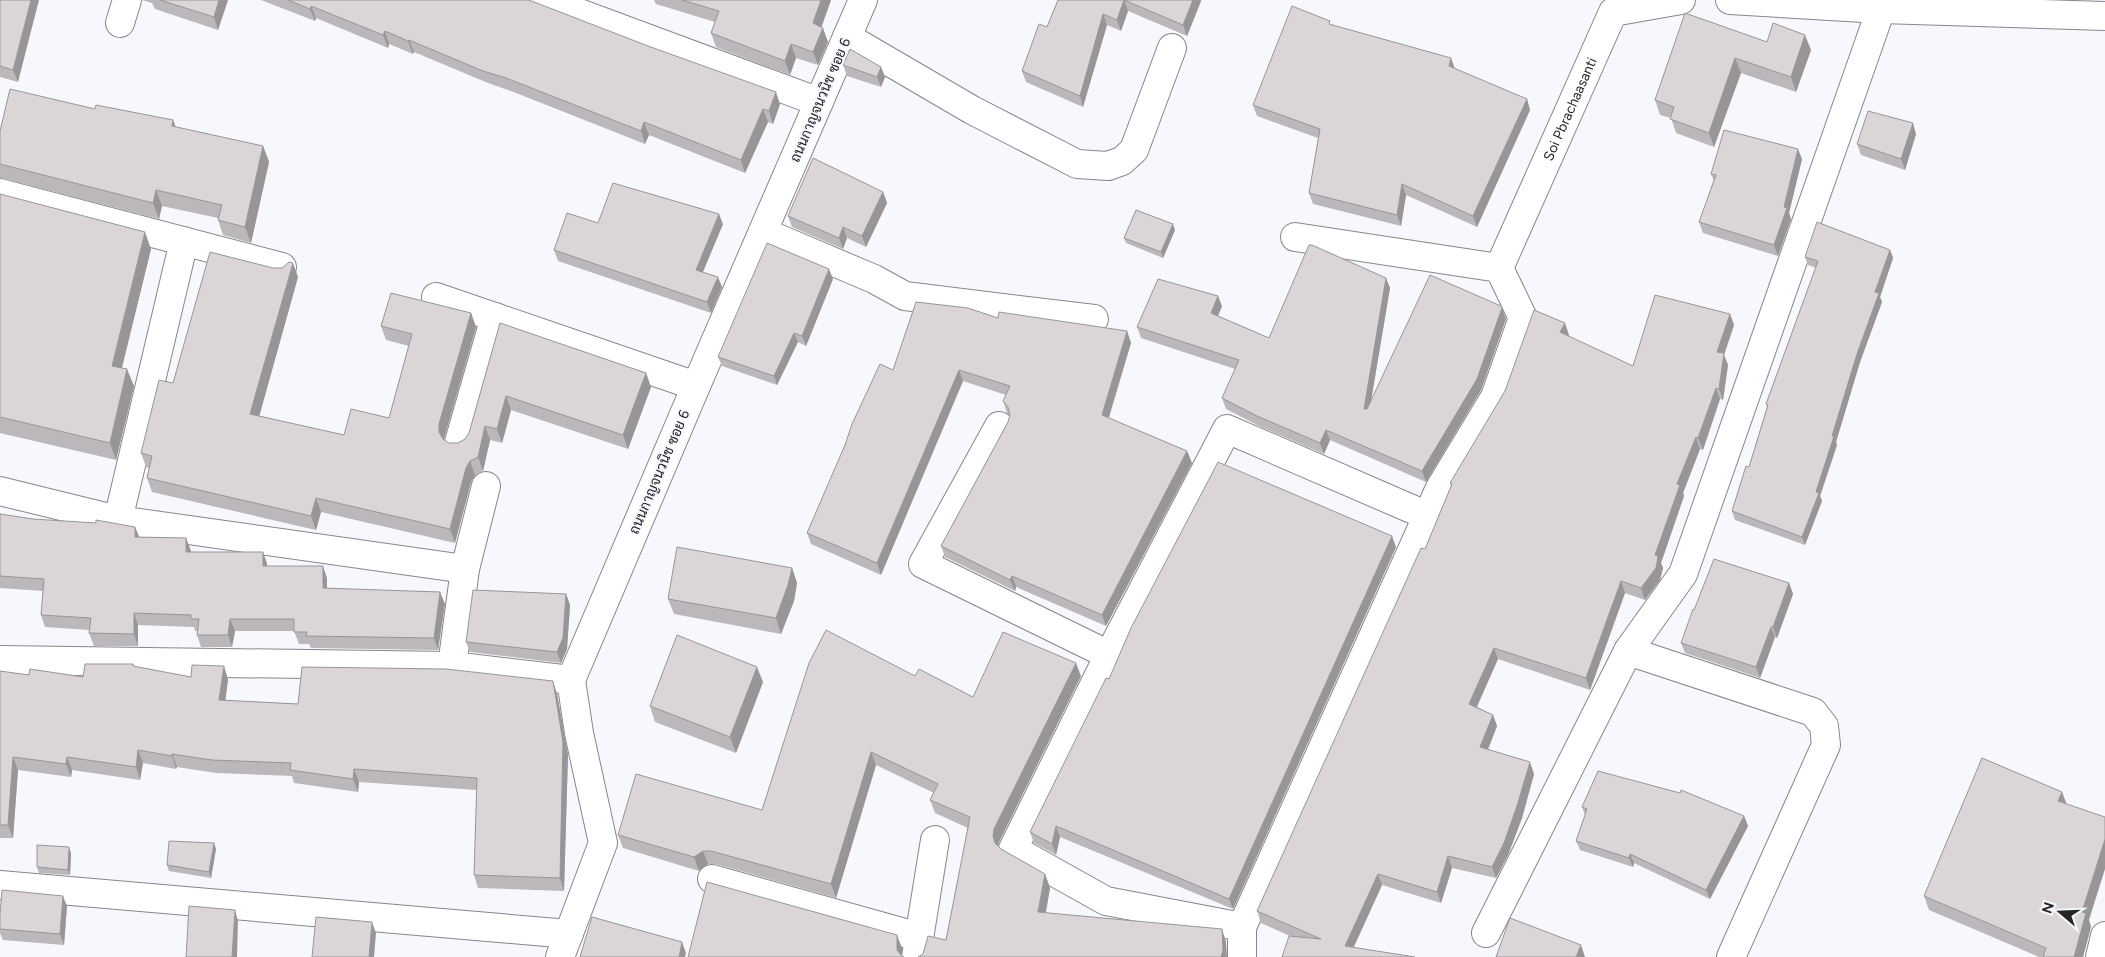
<svg xmlns="http://www.w3.org/2000/svg" width="2105" height="957" font-family="Figtree,Sarabun,sans-serif">
  <style>
    .lines { fill: none; stroke-linecap: round; stroke-linejoin: round }
    .minor-casing { stroke: #86878c; stroke-width: 30 }
    .tertiary-casing { stroke: #86878c; stroke-width: 30 }
    .minor { stroke: #fff; stroke-width: 28 }
    .tertiary { stroke: #fff; stroke-width: 28 }
    .wall { fill: #bcb7ba }
    .shaded-wall { fill: #999597 }
    .building { fill: #dbd5d8; stroke: #999597 }
    .labels { text-anchor: middle; stroke-width: 4.5; stroke-linejoin: round; paint-order: stroke }
    .street-label { font-size: 14px; fill: #252527; stroke: #f7f8fd }
  </style>
  <rect width="100%" height="100%" fill="#f7f8fd"/>
  <g class="lines">
    <!-- minor casing -->
    <g class="minor-casing">
      <g id="minor">
        <path d="M 544,0 L 819,102"/>
        <path d="M 1730,0 L 1881,9 L 2105,16"/>
        <path d="M 120,23 L 127,0"/>
        <path d="M 847,37 L 972,110 L 1077,164 L 1108,166 L 1122,161 L 1134,150 L 1172,48"/>
        <path d="M 0,193 L 282,267"/>
        <path d="M 763,232 L 874,279 L 905,296 L 1094,319"/>
        <path id="s1" d="M 1499,268 L 1613,12 L 1681,0"/>
        <path d="M 436,297 L 696,386"/>
        <path d="M 999,426 L 923,564 L 1109,655"/>
        <path d="M 459,442 L 495,317"/>
        <path d="M 0,491 L 118,520 L 465,569"/>
        <path d="M 118,520 L 184,241"/>
        <path d="M 1628,651 L 1813,712 L 1824,726 L 1826,745 L 1731,957"/>
        <path d="M 0,660 L 452,666 L 571,680"/>
        <path d="M 452,666 L 465,569 L 486,486"/>
        <path d="M 712,879 L 919,937"/>
        <path d="M 0,885 L 569,934"/>
        <path d="M 1242,927 L 1106,901 L 1013,849 L 1109,655 L 1227,429 L 1414,510 L 1428,517"/>
        <path d="M 1486,933 L 1628,651 L 1683,574 L 1881,9"/>
        <path d="M 560,957 L 603,843 L 579,733 L 571,680 L 696,386 L 863,0"/>
        <path d="M 916,957 L 935,840"/>
        <path d="M 1242,957 L 1242,927 L 1440,488 L 1495,397 L 1523,318 L 1499,268 L 1295,237"/>
      </g>
    </g>
    <!-- tertiary casing -->
    <g class="tertiary-casing">
      <path id="tertiary" d="M 2100,957 L 2105,936"/>
    </g>
    <!-- minor -->
    <use href="#minor" class="minor"/>
    <!-- tertiary -->
    <use href="#tertiary" class="tertiary"/>
  </g>
  <!-- wall -->
  <path class="wall" d="M 0,0 L 18,82 L 0,77 Z
    M 142,0 L 228,0 L 218,30 L 155,9 L 152,3 Z
    M 261,0 L 529,0 L 780,104 L 773,124 L 768,122 L 745,173 L 649,135 L 645,144 L 511,91 L 488,83 L 414,52 L 413,54 L 389,44 L 388,48 L 316,18 L 315,21 Z
    M 654,0 L 831,0 L 821,27 L 828,42 L 818,65 L 796,58 L 790,75 L 716,47 L 711,33 L 715,22 L 656,4 Z
    M 1058,0 L 1201,0 L 1201,1 L 1187,36 L 1128,11 L 1121,31 L 1107,25 L 1083,107 L 1026,82 L 1022,71 L 1047,27 Z
    M 1332,25 L 1455,69 L 1527,99 L 1530,110 L 1477,227 L 1406,195 L 1401,226 L 1313,204 L 1309,193 L 1318,138 L 1257,116 L 1253,105 Z
    M 1767,42 L 1811,50 L 1796,92 L 1741,73 L 1714,147 L 1676,133 L 1671,118 L 1660,115 L 1655,100 Z
    M 843,65 L 881,67 L 885,77 L 881,87 L 847,76 Z
    M 95,109 L 173,120 L 175,127 L 263,146 L 269,162 L 251,243 L 223,235 L 218,220 L 218,218 L 162,206 L 159,219 L 0,178 L 0,131 Z
    M 1916,134 L 1905,170 L 1861,155 L 1857,144 Z
    M 1802,159 L 1789,213 L 1791,219 L 1778,256 L 1703,233 L 1699,222 L 1714,181 L 1711,174 Z
    M 883,192 L 887,203 L 866,247 L 847,238 L 843,249 L 792,227 L 788,216 Z
    M 0,194 L 151,249 L 122,368 L 134,386 L 116,460 L 0,433 Z
    M 723,224 L 703,272 L 722,287 L 711,313 L 558,261 L 554,250 Z
    M 1175,230 L 1163,258 L 1126,243 L 1124,238 Z
    M 1890,250 L 1893,258 L 1880,297 L 1882,302 L 1860,362 L 1836,442 L 1837,445 L 1820,496 L 1822,501 L 1805,545 L 1735,520 L 1732,511 L 1749,467 L 1767,407 L 1766,404 L 1816,268 L 1808,265 L 1805,257 Z
    M 298,277 L 259,416 L 344,435 L 389,418 L 409,346 L 386,340 L 381,326 L 471,313 L 476,327 L 444,440 L 449,443 L 458,443 L 465,439 L 469,433 L 500,323 L 646,373 L 651,387 L 628,449 L 511,410 L 502,443 L 490,440 L 483,471 L 475,475 L 471,482 L 455,543 L 321,512 L 316,530 L 152,492 L 147,478 L 149,468 L 146,467 L 141,453 L 173,383 Z
    M 1386,278 L 1390,288 L 1371,400 L 1506,319 L 1481,390 L 1426,482 L 1330,440 L 1324,454 L 1261,427 L 1226,409 L 1222,398 L 1235,369 L 1141,338 L 1137,327 L 1222,306 L 1218,316 L 1269,338 Z
    M 833,279 L 806,346 L 798,342 L 777,385 L 722,366 L 718,357 Z
    M 1730,314 L 1734,325 L 1724,355 L 1728,365 L 1723,400 L 1720,399 L 1703,450 L 1700,449 L 1683,493 L 1684,496 L 1661,563 L 1663,568 L 1660,580 L 1645,600 L 1625,593 L 1590,690 L 1498,659 L 1477,707 L 1493,715 L 1497,726 L 1488,750 L 1534,774 L 1522,818 L 1508,855 L 1496,878 L 1452,868 L 1441,903 L 1382,885 L 1354,947 L 1292,937 L 1261,923 L 1257,911 L 1425,549 L 1451,486 L 1450,483 L 1569,335 L 1568,336 L 1633,366 Z
    M 998,318 L 1127,331 L 1131,343 L 1109,418 L 1187,451 L 1192,463 L 1106,626 L 1016,587 L 1015,591 L 945,557 L 941,546 L 1008,422 L 1010,416 L 1007,413 L 1003,401 L 1006,395 L 963,381 L 881,575 L 811,544 L 807,533 L 893,370 Z
    M 0,514 L 33,519 L 135,527 L 139,537 L 186,538 L 191,552 L 263,552 L 267,564 L 267,566 L 327,578 L 327,588 L 445,604 L 438,650 L 311,648 L 309,644 L 299,644 L 294,631 L 235,631 L 232,647 L 201,647 L 197,635 L 197,631 L 195,631 L 194,627 L 138,625 L 138,646 L 94,646 L 89,633 L 90,630 L 45,627 L 41,615 L 43,591 L 0,588 Z
    M 1396,547 L 1233,909 L 1060,837 L 1056,855 L 1034,843 L 1030,832 L 1109,679 Z
    M 792,568 L 797,583 L 794,601 L 781,634 L 674,614 L 668,599 Z
    M 1789,583 L 1793,594 L 1777,638 L 1775,637 L 1760,678 L 1685,653 L 1681,643 L 1694,610 Z
    M 566,594 L 570,605 L 567,649 L 561,663 L 470,652 L 466,642 Z
    M 133,664 L 134,667 L 191,677 L 228,679 L 225,700 L 298,704 L 557,694 L 568,755 L 564,891 L 478,888 L 474,875 L 477,790 L 359,782 L 358,792 L 294,783 L 292,776 L 216,773 L 177,767 L 176,769 L 143,763 L 140,780 L 72,770 L 71,777 L 18,770 L 13,838 L 0,838 L 0,671 L 29,675 L 83,677 Z
    M 915,676 L 973,697 L 1081,676 L 999,842 L 998,847 L 1001,849 L 1045,874 L 1050,888 L 1046,913 L 1226,942 L 946,940 L 968,828 L 935,813 L 930,800 L 934,793 L 876,765 L 836,898 L 716,864 L 708,864 L 699,871 L 623,848 L 618,835 L 762,810 Z
    M 763,682 L 736,753 L 655,722 L 650,706 Z
    M 2062,792 L 2066,804 L 2089,920 L 2091,927 L 2083,957 L 2039,957 L 1929,910 L 1924,896 Z
    M 1582,807 L 1744,816 L 1748,826 L 1710,899 L 1634,863 L 1633,867 L 1580,850 L 1576,841 L 1585,815 Z
    M 214,843 L 216,849 L 211,878 L 169,871 L 167,865 Z
    M 71,853 L 70,875 L 39,873 L 37,867 Z
    M 67,906 L 64,945 L 3,940 L 0,933 L 0,914 Z"/>
  <!-- shaded-wall -->
  <path class="shaded-wall" d="M 31,0 L 39,0 L 18,82 L 13,70 Z
    M 219,0 L 228,0 L 218,30 L 214,17 Z
    M 821,0 L 831,0 L 818,37 L 813,23 Z
    M 1124,0 L 1128,11 L 1121,31 L 1117,20 Z
    M 1193,0 L 1201,0 L 1201,1 L 1187,36 L 1183,25 Z
    M 311,6 L 316,18 L 315,21 L 310,9 Z
    M 1103,14 L 1107,25 L 1083,107 L 1080,96 Z
    M 823,28 L 828,42 L 818,65 L 813,52 Z
    M 385,31 L 389,44 L 388,48 L 383,35 Z
    M 1805,35 L 1811,50 L 1796,92 L 1791,77 Z
    M 409,40 L 414,52 L 413,54 L 408,41 Z
    M 791,44 L 796,58 L 790,75 L 785,61 Z
    M 1451,58 L 1455,69 L 1449,66 Z
    M 1735,58 L 1741,73 L 1714,147 L 1709,133 Z
    M 881,67 L 885,77 L 881,87 L 877,77 Z
    M 776,92 L 780,104 L 773,124 L 769,111 Z
    M 1527,99 L 1530,110 L 1477,227 L 1473,216 Z
    M 763,109 L 768,122 L 745,173 L 741,160 Z
    M 173,120 L 179,135 L 172,126 Z
    M 644,122 L 649,135 L 645,144 L 641,131 Z
    M 1913,123 L 1916,134 L 1905,170 L 1901,159 Z
    M 263,146 L 269,162 L 251,243 L 245,227 Z
    M 1798,149 L 1802,159 L 1789,213 L 1791,219 L 1778,256 L 1774,245 Z
    M 1402,184 L 1406,195 L 1401,226 L 1397,215 Z
    M 156,190 L 162,206 L 159,219 L 153,203 Z
    M 883,192 L 887,203 L 866,247 L 862,236 Z
    M 719,214 L 723,224 L 699,281 L 696,270 Z
    M 1173,224 L 1175,230 L 1163,258 L 1161,252 Z
    M 843,227 L 847,238 L 843,249 L 839,238 Z
    M 145,232 L 151,249 L 118,383 L 112,366 Z
    M 1890,250 L 1893,258 L 1880,297 L 1882,302 L 1860,362 L 1836,442 L 1837,445 L 1820,496 L 1822,501 L 1805,545 L 1802,537 L 1816,492 L 1832,436 L 1875,292 Z
    M 293,263 L 298,277 L 256,428 L 250,414 Z
    M 829,269 L 833,279 L 806,346 L 802,336 Z
    M 718,277 L 722,287 L 711,313 L 707,302 Z
    M 1386,278 L 1390,288 L 1368,419 L 1364,409 Z
    M 1218,296 L 1222,306 L 1215,323 L 1211,313 Z
    M 1502,308 L 1506,319 L 1481,390 L 1426,482 L 1422,471 Z
    M 471,313 L 476,327 L 444,438 L 444,446 L 439,432 L 439,424 Z
    M 1730,314 L 1734,325 L 1724,355 L 1728,365 L 1723,400 L 1719,389 L 1717,352 Z
    M 1565,323 L 1569,335 L 1564,344 L 1560,332 Z
    M 1127,331 L 1131,343 L 1106,426 L 1102,415 Z
    M 794,333 L 798,342 L 777,385 L 774,376 Z
    M 127,369 L 134,386 L 116,460 L 110,443 Z
    M 959,370 L 963,381 L 881,575 L 877,563 Z
    M 646,373 L 651,387 L 628,449 L 623,435 Z
    M 1716,388 L 1720,399 L 1703,450 L 1698,438 Z
    M 506,396 L 511,410 L 502,443 L 497,429 Z
    M 485,426 L 490,440 L 483,471 L 478,457 Z
    M 1326,430 L 1330,440 L 1324,454 L 1320,443 Z
    M 1696,437 L 1700,449 L 1683,493 L 1684,496 L 1661,563 L 1663,568 L 1660,580 L 1645,600 L 1641,588 L 1677,484 Z
    M 1187,451 L 1192,463 L 1106,626 L 1102,615 Z
    M 470,461 L 475,475 L 471,482 L 455,543 L 450,529 L 466,468 Z
    M 316,498 L 321,512 L 316,530 L 311,516 Z
    M 135,527 L 140,539 L 135,537 Z
    M 1392,536 L 1396,547 L 1233,909 L 1229,899 Z
    M 186,538 L 191,551 L 190,564 L 186,552 Z
    M 263,552 L 267,564 L 267,578 L 263,566 Z
    M 323,566 L 327,578 L 327,600 L 323,588 Z
    M 792,568 L 797,583 L 794,601 L 781,634 L 776,618 Z
    M 1012,576 L 1016,587 L 1015,591 L 1010,580 Z
    M 1621,581 L 1625,593 L 1590,690 L 1586,678 Z
    M 1789,583 L 1793,594 L 1777,638 L 1773,627 Z
    M 440,592 L 445,604 L 438,650 L 434,638 Z
    M 566,594 L 570,605 L 567,649 L 561,663 L 557,652 Z
    M 134,613 L 138,625 L 138,646 L 134,634 Z
    M 230,619 L 235,631 L 232,647 L 228,635 Z
    M 1771,627 L 1775,637 L 1760,678 L 1756,667 Z
    M 1494,648 L 1498,659 L 1473,715 L 1469,704 Z
    M 1076,663 L 1081,676 L 999,842 L 997,849 L 993,836 L 994,829 Z
    M 224,666 L 228,679 L 224,713 L 219,700 Z
    M 757,667 L 763,682 L 736,753 L 730,737 Z
    M 553,681 L 557,694 L 568,755 L 564,891 L 560,878 Z
    M 1493,715 L 1497,726 L 1484,759 L 1480,747 Z
    M 138,750 L 143,763 L 140,780 L 136,767 Z
    M 871,752 L 876,765 L 836,898 L 831,884 Z
    M 172,754 L 177,767 L 176,769 L 172,756 Z
    M 13,757 L 18,770 L 13,838 L 8,825 Z
    M 67,757 L 72,770 L 71,777 L 66,764 Z
    M 1530,762 L 1534,774 L 1522,818 L 1508,855 L 1496,878 L 1492,867 Z
    M 354,769 L 359,782 L 358,792 L 353,779 Z
    M 2062,792 L 2067,805 L 2058,801 Z
    M 1744,816 L 1748,826 L 1710,899 L 1706,890 Z
    M 1056,826 L 1060,837 L 1056,855 L 1052,844 Z
    M 2105,839 L 2105,869 L 2089,920 L 2091,927 L 2083,957 L 2074,957 L 2082,912 Z
    M 214,843 L 216,849 L 211,878 L 209,872 Z
    M 69,847 L 71,853 L 70,875 L 68,870 Z
    M 703,851 L 708,864 L 699,871 L 694,857 Z
    M 1630,854 L 1634,863 L 1633,867 L 1629,858 Z
    M 1448,856 L 1452,868 L 1441,903 L 1437,892 Z
    M 1045,874 L 1050,888 L 1043,926 L 1038,912 Z
    M 1378,874 L 1382,885 L 1349,957 L 1345,946 Z
    M 63,896 L 67,906 L 64,945 L 60,934 Z
    M 235,910 L 238,921 L 237,957 L 232,957 Z
    M 372,922 L 376,933 L 374,957 L 369,957 Z
    M 1222,929 L 1226,942 L 1227,957 L 1221,957 Z
    M 897,935 L 902,948 L 902,957 L 897,950 Z
    M 682,942 L 686,953 L 685,957 L 679,957 Z
    M 1581,945 L 1585,957 L 1576,957 Z"/>
  <!-- building -->
  <path class="building" d="M 0,0 L 31,0 L 13,70 L 0,66 Z
    M 160,0 L 219,0 L 214,17 Z
    M 288,0 L 529,0 L 648,46 L 776,92 L 769,111 L 763,109 L 741,160 L 644,122 L 641,131 L 506,78 L 483,71 L 409,40 L 408,41 L 385,31 L 383,35 L 311,6 L 310,9 Z
    M 682,0 L 821,0 L 813,23 L 823,28 L 813,52 L 791,44 L 785,61 L 711,33 L 719,11 Z
    M 1058,0 L 1124,0 L 1117,20 L 1103,14 L 1080,96 L 1022,71 L 1039,24 L 1047,27 Z
    M 1124,0 L 1193,0 L 1183,25 Z
    M 1292,6 L 1330,21 L 1329,24 L 1451,58 L 1449,66 L 1527,99 L 1473,216 L 1402,184 L 1397,215 L 1309,193 L 1320,129 L 1253,105 Z
    M 1685,13 L 1767,42 L 1773,23 L 1805,35 L 1791,77 L 1735,58 L 1709,133 L 1670,119 L 1674,107 L 1655,100 Z
    M 850,49 L 881,67 L 877,77 L 843,65 Z
    M 10,89 L 95,109 L 96,105 L 173,120 L 172,126 L 263,146 L 245,227 L 218,220 L 222,205 L 156,190 L 153,203 L 0,164 L 0,131 Z
    M 1868,111 L 1913,123 L 1901,159 L 1857,144 Z
    M 1724,130 L 1798,149 L 1784,207 L 1787,208 L 1774,245 L 1699,222 L 1716,175 L 1711,174 Z
    M 813,158 L 883,192 L 862,236 L 843,227 L 839,238 L 788,216 Z
    M 613,183 L 719,214 L 696,270 L 718,277 L 707,302 L 554,250 L 567,213 L 598,223 Z
    M 0,194 L 145,232 L 112,366 L 127,369 L 110,443 L 0,417 Z
    M 1136,210 L 1173,224 L 1161,252 L 1124,238 Z
    M 1817,222 L 1890,250 L 1875,292 L 1879,293 L 1857,354 L 1832,436 L 1834,436 L 1816,492 L 1819,493 L 1802,537 L 1732,511 L 1746,466 L 1749,467 L 1768,405 L 1766,404 L 1818,261 L 1805,257 Z
    M 767,243 L 829,269 L 802,336 L 794,333 L 774,376 L 718,357 Z
    M 1309,245 L 1312,245 L 1386,278 L 1364,409 L 1367,409 L 1430,275 L 1501,306 L 1502,308 L 1477,379 L 1422,471 L 1326,430 L 1320,443 L 1257,416 L 1222,398 L 1239,360 L 1137,327 L 1158,279 L 1218,296 L 1211,313 L 1269,338 Z
    M 210,252 L 273,268 L 282,268 L 289,262 L 293,263 L 250,414 L 344,435 L 351,409 L 389,418 L 412,334 L 381,326 L 391,293 L 471,313 L 439,424 L 439,432 L 443,439 L 449,443 L 458,443 L 465,439 L 469,433 L 500,323 L 646,373 L 623,435 L 506,396 L 497,429 L 485,426 L 478,457 L 470,461 L 466,468 L 450,529 L 316,498 L 311,516 L 147,478 L 152,456 L 141,453 L 159,380 L 173,383 Z
    M 1655,295 L 1730,314 L 1717,352 L 1724,353 L 1719,389 L 1716,388 L 1698,438 L 1696,437 L 1677,484 L 1680,485 L 1655,555 L 1658,556 L 1656,568 L 1641,588 L 1621,581 L 1586,678 L 1494,648 L 1469,704 L 1493,715 L 1480,747 L 1530,762 L 1517,806 L 1504,843 L 1492,867 L 1448,856 L 1437,892 L 1378,874 L 1345,946 L 1415,957 L 1282,957 L 1289,936 L 1321,939 L 1257,911 L 1421,548 L 1425,549 L 1452,484 L 1450,483 L 1505,391 L 1534,310 L 1565,323 L 1560,332 L 1633,366 Z
    M 916,302 L 968,308 L 998,318 L 999,312 L 1127,331 L 1102,415 L 1187,451 L 1102,615 L 1012,576 L 1010,580 L 941,546 L 1008,422 L 1010,415 L 1008,407 L 1003,401 L 1010,386 L 959,370 L 877,563 L 807,533 L 845,445 L 852,424 L 880,364 L 893,370 Z
    M 1218,462 L 1392,536 L 1229,899 L 1056,826 L 1052,844 L 1030,832 L 1106,678 L 1109,679 L 1131,628 Z
    M 0,514 L 33,519 L 96,523 L 96,520 L 135,527 L 135,537 L 186,538 L 186,552 L 263,552 L 263,566 L 323,566 L 323,588 L 440,592 L 434,638 L 306,636 L 307,632 L 294,632 L 294,619 L 230,619 L 228,635 L 197,635 L 199,619 L 191,619 L 191,615 L 134,613 L 134,634 L 89,633 L 91,618 L 41,615 L 44,579 L 0,576 Z
    M 677,547 L 792,568 L 788,585 L 776,618 L 668,599 Z
    M 1714,559 L 1789,583 L 1773,627 L 1771,627 L 1756,667 L 1681,643 L 1693,609 L 1694,610 Z
    M 473,590 L 566,594 L 563,638 L 557,652 L 466,642 Z
    M 826,630 L 915,676 L 919,669 L 973,697 L 1003,632 L 1076,663 L 994,829 L 993,836 L 995,843 L 1001,849 L 1045,874 L 1038,912 L 1222,929 L 1223,950 L 1221,957 L 918,957 L 923,954 L 928,936 L 946,940 L 970,817 L 930,800 L 938,784 L 871,752 L 831,884 L 711,851 L 703,851 L 694,857 L 618,835 L 636,774 L 762,810 L 809,663 Z
    M 677,635 L 757,667 L 730,737 L 650,706 Z
    M 85,664 L 133,664 L 133,666 L 191,677 L 192,665 L 224,666 L 219,700 L 298,704 L 302,667 L 446,669 L 553,681 L 563,742 L 560,878 L 474,875 L 477,778 L 354,769 L 353,779 L 290,770 L 291,763 L 212,760 L 172,754 L 172,756 L 138,750 L 136,767 L 67,757 L 66,764 L 13,757 L 8,825 L 0,825 L 0,671 L 29,675 L 30,669 L 83,677 Z
    M 1982,758 L 2062,792 L 2058,801 L 2105,817 L 2105,839 L 2082,912 L 2086,913 L 2074,957 L 2043,957 L 2046,948 L 1924,896 Z
    M 1598,771 L 1680,793 L 1681,790 L 1744,816 L 1706,890 L 1630,854 L 1629,858 L 1576,841 L 1587,809 L 1582,807 Z
    M 169,841 L 214,843 L 209,872 L 167,865 Z
    M 37,845 L 69,847 L 68,870 L 37,867 Z
    M 707,882 L 897,935 L 897,950 L 901,955 L 904,957 L 688,957 Z
    M 2,890 L 63,896 L 60,934 L 0,929 L 0,914 Z
    M 189,906 L 235,910 L 232,957 L 186,957 Z
    M 316,917 L 372,922 L 369,957 L 312,957 Z
    M 592,917 L 682,942 L 679,957 L 580,957 Z
    M 1510,918 L 1581,945 L 1576,957 L 1496,957 Z"/>
  <g class="labels">
    <!-- street labels -->
    <g class="street-label">
      <text transform="translate(820 100) rotate(-67)" y="5">ถนนกาญจนวนิช ซอย 6</text>
      <text dy="5" stroke="none"><textPath href="#s1" startOffset="174">Soi Pbrachaasanti</textPath></text>
      <text transform="translate(659 472) rotate(-67)" y="5">ถนนกาญจนวนิช ซอย 6</text>
    </g>
  </g>
  <!-- north arrow -->
  <g transform="translate(2060 912) rotate(289)" stroke="#f7f8fd" stroke-width="4" paint-order="stroke">
  <path d="M0-4L9 19L0 12L-9 19Z" fill="#252527"/>
  <text y="-8" font-size="14" font-weight="bold" text-anchor="middle" fill="#252527">N</text>
  </g>
</svg>
